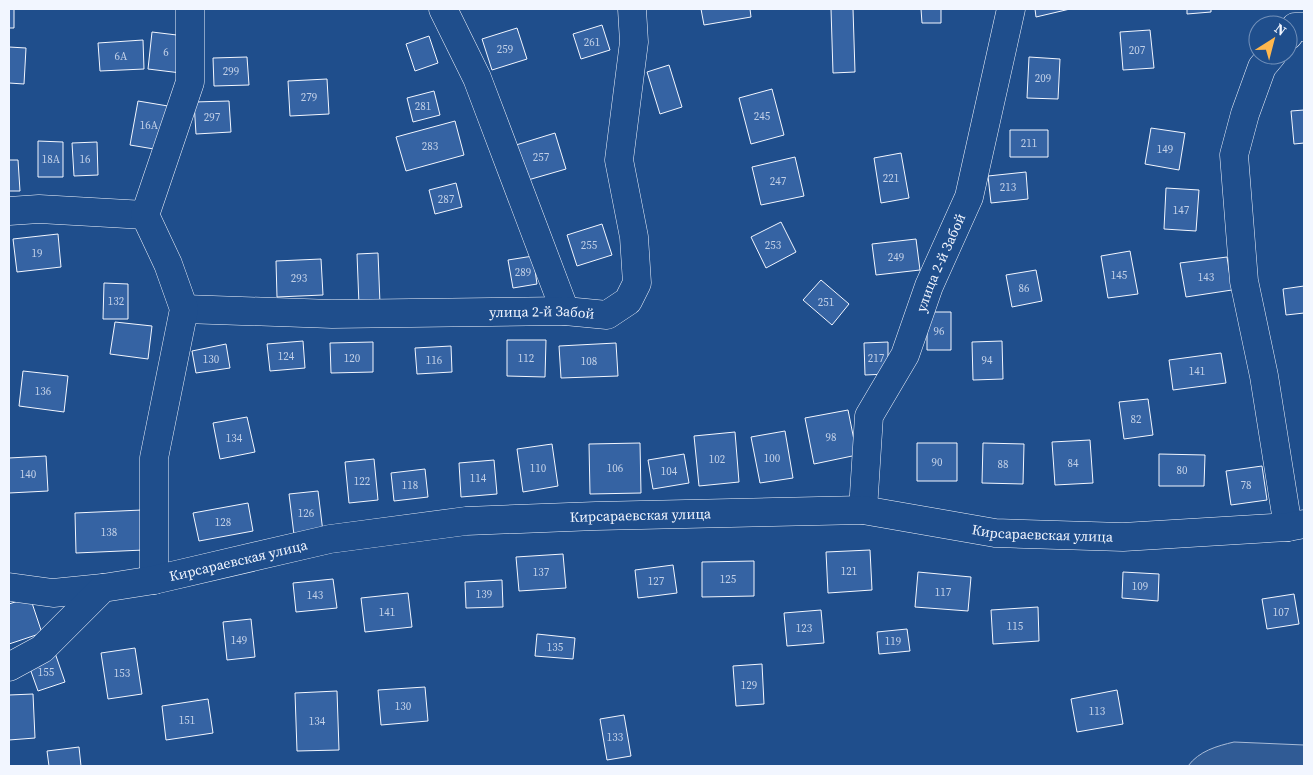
<svg xmlns="http://www.w3.org/2000/svg" width="1313" height="775" font-family="'Source Serif 4',serif">
  <style>
    .green { fill: #305b95; stroke: #a8bbd7 }
    .building { fill: #3563a3; stroke: #f2f6ff }
    .lines { fill: none; stroke-linecap: round; stroke-linejoin: round }
    .minor-casing { stroke: #f2f6ff; stroke-width: 29 }
    .minor { stroke: #1f4e8c; stroke-width: 28 }
    .labels { text-anchor: middle; stroke-width: 4; stroke-linejoin: round; paint-order: stroke }
    .number-label { font-size: 11px; fill: #c3d1e8 }
    .street-label { font-size: 14px; fill: #f2f6ff; stroke: #1f4e8c }
  </style>
  <rect width="100%" height="100%" fill="#1f4e8c"/>
  <!-- green -->
  <path class="green" d="M 1234,742 L 1304,745 L 1304,766 L 1188,766 C 1199,751 1217,746 1234,742 Z"/>
  <!-- building -->
  <path class="building" d="M 9,9 L 14,9 L 14,28 L 9,28 Z
    M 701,9 L 750,9 L 751,17 L 704,25 Z
    M 831,9 L 853,9 L 855,72 L 833,73 Z
    M 921,9 L 941,9 L 941,23 L 922,23 Z
    M 1035,9 L 1070,9 L 1036,17 Z
    M 1187,9 L 1211,9 L 1211,12 L 1187,14 Z
    M 602,25 L 610,50 L 581,59 L 573,34 Z
    M 517,28 L 527,59 L 492,70 L 482,39 Z
    M 1150,30 L 1154,68 L 1123,70 L 1120,32 Z
    M 152,32 L 185,36 L 181,73 L 148,69 Z
    M 429,36 L 438,63 L 415,71 L 406,44 Z
    M 143,40 L 144,69 L 100,71 L 98,43 Z
    M 9,47 L 26,48 L 24,84 L 9,83 Z
    M 247,57 L 249,85 L 214,86 L 213,58 Z
    M 1029,57 L 1060,59 L 1058,99 L 1027,98 Z
    M 669,65 L 682,107 L 660,114 L 647,72 Z
    M 327,79 L 329,114 L 290,116 L 288,81 Z
    M 772,89 L 784,135 L 751,144 L 739,98 Z
    M 434,91 L 440,115 L 413,122 L 407,98 Z
    M 138,101 L 168,106 L 160,150 L 130,145 Z
    M 229,101 L 231,132 L 196,134 L 194,102 Z
    M 1304,110 L 1304,143 L 1294,144 L 1291,111 Z
    M 455,121 L 464,155 L 406,171 L 396,137 Z
    M 1151,128 L 1185,133 L 1179,170 L 1145,164 Z
    M 1010,130 L 1048,130 L 1048,157 L 1010,157 Z
    M 555,133 L 566,169 L 528,180 L 516,145 Z
    M 38,141 L 63,142 L 63,177 L 38,177 Z
    M 97,142 L 98,175 L 74,176 L 72,143 Z
    M 901,153 L 909,198 L 881,203 L 874,158 Z
    M 795,157 L 804,196 L 761,205 L 752,167 Z
    M 9,160 L 18,160 L 20,191 L 9,191 Z
    M 1026,172 L 1028,199 L 991,203 L 988,176 Z
    M 456,183 L 462,207 L 435,214 L 429,190 Z
    M 1166,188 L 1199,190 L 1196,231 L 1164,229 Z
    M 781,222 L 796,252 L 766,268 L 751,237 Z
    M 602,224 L 612,255 L 577,266 L 567,235 Z
    M 58,234 L 61,267 L 17,272 L 13,239 Z
    M 916,239 L 920,270 L 876,275 L 872,244 Z
    M 1130,251 L 1138,294 L 1108,298 L 1101,256 Z
    M 378,253 L 380,304 L 359,305 L 357,254 Z
    M 533,256 L 537,284 L 513,288 L 508,260 Z
    M 1227,257 L 1232,290 L 1186,297 L 1180,263 Z
    M 321,259 L 323,295 L 277,297 L 276,261 Z
    M 1036,270 L 1042,301 L 1012,307 L 1006,275 Z
    M 821,280 L 849,304 L 832,325 L 803,300 Z
    M 104,283 L 128,284 L 128,319 L 103,319 Z
    M 1304,286 L 1304,313 L 1286,315 L 1283,289 Z
    M 927,312 L 951,312 L 951,350 L 927,350 Z
    M 115,322 L 152,326 L 148,359 L 110,354 Z
    M 507,340 L 546,340 L 545,377 L 507,376 Z
    M 303,341 L 305,368 L 270,371 L 267,344 Z
    M 1002,341 L 1003,379 L 973,380 L 972,342 Z
    M 373,342 L 373,372 L 331,373 L 330,343 Z
    M 888,342 L 888,374 L 865,375 L 864,343 Z
    M 616,343 L 618,376 L 561,378 L 559,346 Z
    M 226,344 L 230,368 L 196,373 L 192,351 Z
    M 451,346 L 452,372 L 417,374 L 415,348 Z
    M 1221,353 L 1226,383 L 1173,390 L 1169,360 Z
    M 23,371 L 68,376 L 64,412 L 19,406 Z
    M 1148,399 L 1153,435 L 1124,439 L 1119,402 Z
    M 848,410 L 857,455 L 814,464 L 805,418 Z
    M 247,417 L 255,452 L 220,459 L 213,423 Z
    M 785,431 L 793,478 L 760,483 L 751,437 Z
    M 735,432 L 739,482 L 699,486 L 694,436 Z
    M 1090,440 L 1093,483 L 1055,485 L 1052,442 Z
    M 640,443 L 641,493 L 590,494 L 589,444 Z
    M 917,443 L 957,443 L 957,481 L 917,481 Z
    M 983,443 L 1024,444 L 1023,484 L 982,483 Z
    M 552,444 L 558,486 L 523,492 L 517,449 Z
    M 684,454 L 689,483 L 653,489 L 648,460 Z
    M 1159,454 L 1205,455 L 1204,486 L 1159,486 Z
    M 46,456 L 48,491 L 9,493 L 9,458 Z
    M 374,459 L 378,500 L 349,503 L 345,462 Z
    M 494,460 L 497,494 L 461,497 L 459,463 Z
    M 1262,466 L 1267,500 L 1231,505 L 1226,471 Z
    M 425,469 L 428,497 L 394,501 L 391,473 Z
    M 318,491 L 323,532 L 294,535 L 289,494 Z
    M 248,503 L 253,531 L 199,541 L 193,513 Z
    M 142,510 L 144,550 L 76,553 L 75,513 Z
    M 870,550 L 872,590 L 828,593 L 826,552 Z
    M 563,554 L 566,588 L 519,591 L 516,557 Z
    M 754,561 L 754,596 L 702,597 L 702,562 Z
    M 673,565 L 677,593 L 638,598 L 635,570 Z
    M 918,572 L 971,577 L 968,611 L 915,607 Z
    M 1123,572 L 1159,574 L 1158,601 L 1122,598 Z
    M 333,579 L 337,608 L 296,612 L 293,583 Z
    M 502,580 L 503,607 L 466,608 L 465,582 Z
    M 408,593 L 412,627 L 365,632 L 361,598 Z
    M 1294,594 L 1299,624 L 1267,629 L 1262,599 Z
    M 30,597 L 42,633 L 9,644 L 9,604 Z
    M 1038,607 L 1039,641 L 993,644 L 991,610 Z
    M 821,610 L 824,643 L 787,646 L 784,613 Z
    M 251,619 L 255,657 L 227,660 L 223,622 Z
    M 907,629 L 910,651 L 879,654 L 877,632 Z
    M 537,634 L 575,638 L 573,659 L 535,656 Z
    M 135,648 L 142,694 L 108,699 L 101,653 Z
    M 55,653 L 65,682 L 38,691 L 28,663 Z
    M 762,664 L 764,704 L 736,706 L 733,666 Z
    M 425,687 L 428,721 L 381,725 L 378,690 Z
    M 1117,690 L 1123,724 L 1077,732 L 1071,699 Z
    M 337,691 L 339,750 L 297,751 L 295,693 Z
    M 33,694 L 35,738 L 9,740 L 9,695 Z
    M 208,699 L 213,733 L 166,740 L 162,706 Z
    M 624,715 L 631,756 L 607,760 L 600,719 Z
    M 79,747 L 81,766 L 49,766 L 47,751 Z"/>
  <g class="lines">
    <!-- minor casing -->
    <g class="minor-casing">
      <g id="minor">
        <path d="M 443,9 L 477,78 L 565,311"/>
        <path d="M 1288,36 L 1295,27 L 1304,27"/>
        <path d="M 1272,55 L 1262,67 L 1245,114 L 1234,155 L 1244,281 L 1264,376 L 1288,527"/>
        <path d="M 9,211 L 39,209 L 145,215"/>
        <path id="s1" d="M 184,309 L 332,314 L 565,311 L 607,315 L 628,301 L 637,283 L 634,237 L 619,160 L 634,42 L 632,9"/>
        <path id="s2" d="M 863,510 L 869,416 L 905,355 L 929,286 L 969,197 L 1011,9"/>
        <path d="M 154,580 L 154,458 L 184,309 L 168,264 L 145,215 L 190,82 L 190,9"/>
        <path d="M 9,587 L 53,593 L 103,588"/>
        <path id="s3" d="M 9,667 L 42,649 L 103,588 L 154,580 L 330,539 L 466,521 L 596,516 L 863,510 L 995,533 L 1123,537 L 1288,527 L 1304,524"/>
      </g>
    </g>
    <!-- minor -->
    <use href="#minor" class="minor"/>
  </g>
  <g class="labels">
    <!-- number labels -->
    <g class="number-label">
      <text x="592" y="46">261</text>
      <text x="505" y="53">259</text>
      <text x="1137" y="54">207</text>
      <text x="166" y="56">6</text>
      <text x="121" y="60">6А</text>
      <text x="231" y="75">299</text>
      <text x="1043" y="82">209</text>
      <text x="309" y="101">279</text>
      <text x="423" y="110">281</text>
      <text x="762" y="120">245</text>
      <text x="212" y="121">297</text>
      <text x="149" y="129">16А</text>
      <text x="1029" y="147">211</text>
      <text x="430" y="150">283</text>
      <text x="1165" y="153">149</text>
      <text x="541" y="161">257</text>
      <text x="51" y="163">18А</text>
      <text x="85" y="163">16</text>
      <text x="891" y="182">221</text>
      <text x="778" y="185">247</text>
      <text x="1008" y="191">213</text>
      <text x="446" y="203">287</text>
      <text x="1181" y="214">147</text>
      <text x="589" y="249">255</text>
      <text x="773" y="249">253</text>
      <text x="37" y="257">19</text>
      <text x="896" y="261">249</text>
      <text x="523" y="276">289</text>
      <text x="1119" y="279">145</text>
      <text x="1206" y="281">143</text>
      <text x="299" y="282">293</text>
      <text x="1024" y="292">86</text>
      <text x="116" y="305">132</text>
      <text x="826" y="306">251</text>
      <text x="939" y="335">96</text>
      <text x="286" y="360">124</text>
      <text x="352" y="362">120</text>
      <text x="526" y="362">112</text>
      <text x="876" y="362">217</text>
      <text x="211" y="363">130</text>
      <text x="434" y="364">116</text>
      <text x="987" y="364">94</text>
      <text x="589" y="365">108</text>
      <text x="1197" y="375">141</text>
      <text x="43" y="395">136</text>
      <text x="1136" y="423">82</text>
      <text x="831" y="441">98</text>
      <text x="234" y="442">134</text>
      <text x="772" y="462">100</text>
      <text x="717" y="463">102</text>
      <text x="937" y="466">90</text>
      <text x="1073" y="467">84</text>
      <text x="1003" y="468">88</text>
      <text x="538" y="472">110</text>
      <text x="615" y="472">106</text>
      <text x="1182" y="474">80</text>
      <text x="669" y="475">104</text>
      <text x="28" y="478">140</text>
      <text x="478" y="482">114</text>
      <text x="362" y="485">122</text>
      <text x="410" y="489">118</text>
      <text x="1246" y="489">78</text>
      <text x="306" y="517">126</text>
      <text x="223" y="526">128</text>
      <text x="109" y="536">138</text>
      <text x="849" y="575">121</text>
      <text x="541" y="576">137</text>
      <text x="728" y="583">125</text>
      <text x="656" y="585">127</text>
      <text x="1140" y="590">109</text>
      <text x="943" y="596">117</text>
      <text x="484" y="598">139</text>
      <text x="315" y="599">143</text>
      <text x="387" y="616">141</text>
      <text x="1281" y="616">107</text>
      <text x="1015" y="630">115</text>
      <text x="804" y="632">123</text>
      <text x="239" y="644">149</text>
      <text x="893" y="645">119</text>
      <text x="555" y="651">135</text>
      <text x="46" y="676">155</text>
      <text x="122" y="677">153</text>
      <text x="749" y="689">129</text>
      <text x="403" y="710">130</text>
      <text x="1097" y="715">113</text>
      <text x="187" y="724">151</text>
      <text x="317" y="725">134</text>
      <text x="615" y="741">133</text>
    </g>
    <!-- street labels -->
    <g class="street-label">
      <text dy="5" stroke="none"><textPath href="#s2" startOffset="264">улица 2-й Забой</textPath></text>
      <text dy="5" stroke="none"><textPath href="#s1" startOffset="358">улица 2-й Забой</textPath></text>
      <text dy="5" stroke="none"><textPath href="#s3" startOffset="668">Кирсараевская улица</textPath></text>
      <text dy="5" stroke="none"><textPath href="#s3" startOffset="1072">Кирсараевская улица</textPath></text>
      <text dy="5" stroke="none"><textPath href="#s3" startOffset="262">Кирсараевская улица</textPath></text>
    </g>
  </g>
  <!-- border -->
  <rect width="1313" height="775" fill="none" stroke="#f2f6ff" stroke-width="20"/>
  <!-- north arrow -->
  <g transform="translate(1273 40) rotate(36)"><circle r="24" fill="#1f4e8c" stroke="#7391ba"/>
  <path d="M0-4L9 19L0 12L-9 19Z" fill="#ffb74d"/>
  <text y="-8" font-size="14" font-weight="bold" text-anchor="middle" fill="#f2f6ff">N</text>
  </g>
</svg>
